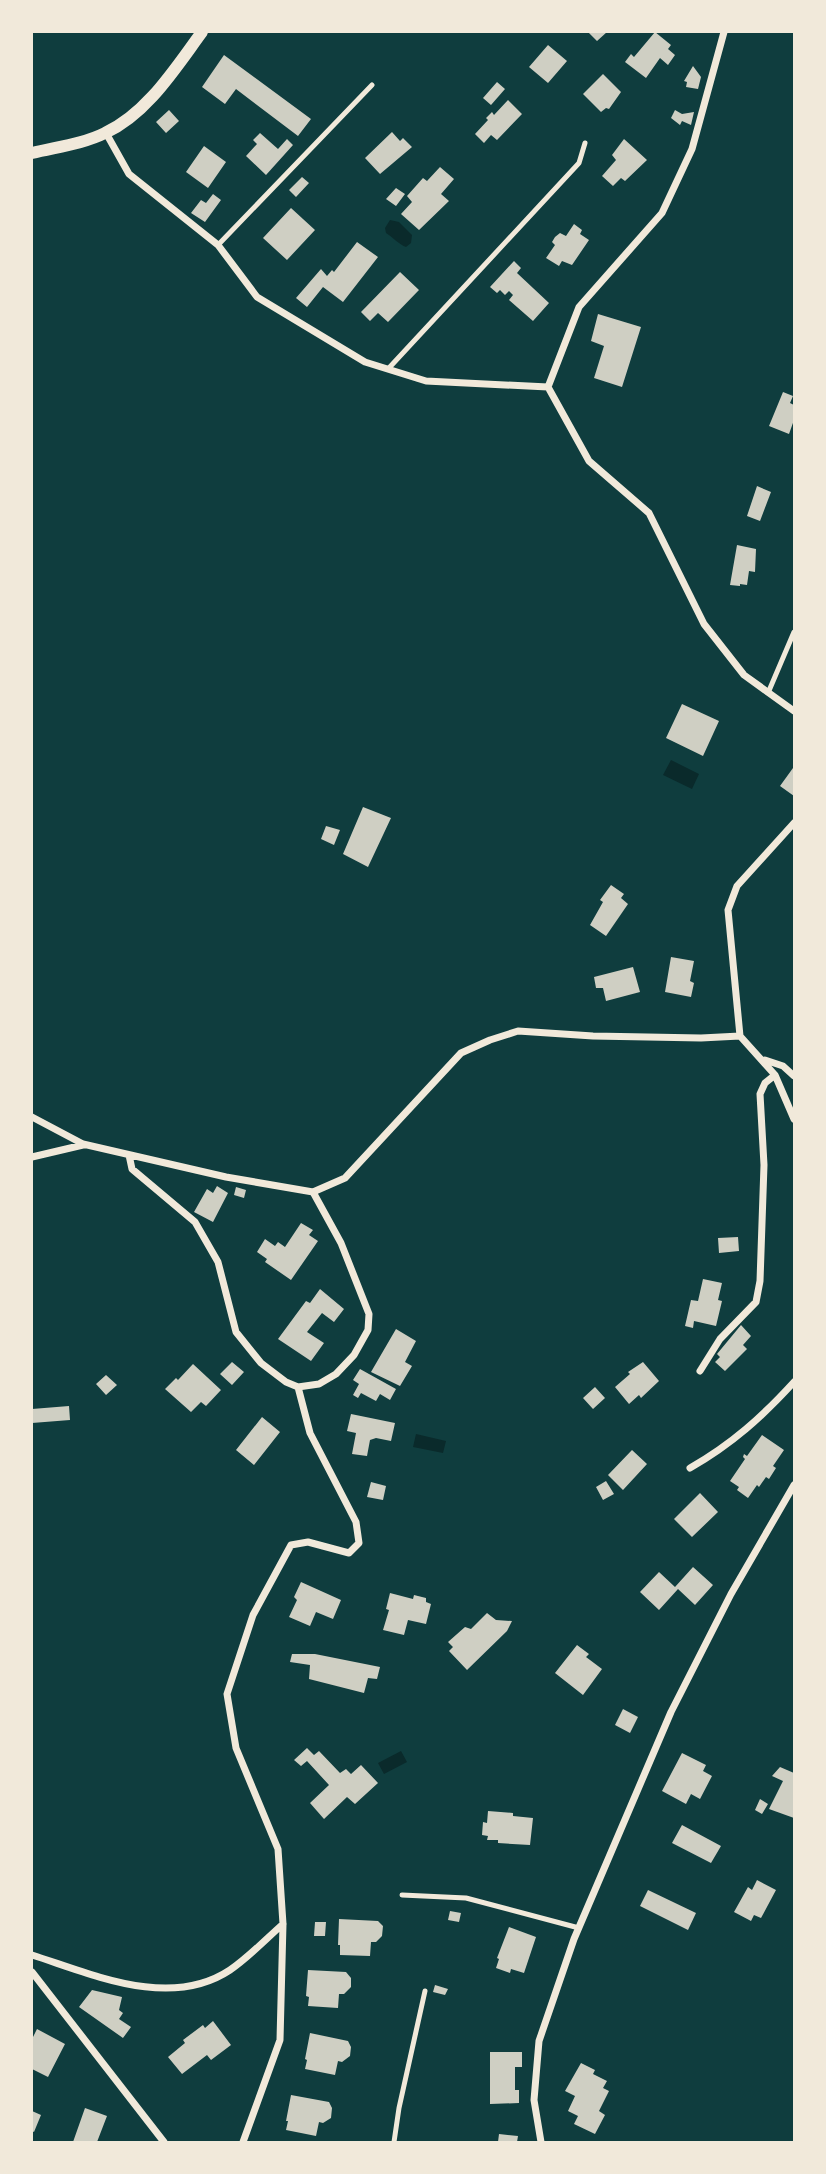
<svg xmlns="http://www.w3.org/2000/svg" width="826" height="2174" font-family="'Alegreya Sans',sans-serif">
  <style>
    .water { fill: #0a2a2b }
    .building { fill: #cfcfc3 }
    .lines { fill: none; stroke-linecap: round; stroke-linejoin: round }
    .service { stroke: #f1e9da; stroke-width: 5 }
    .minor { stroke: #f1e9da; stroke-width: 7 }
    .tertiary { stroke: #f1e9da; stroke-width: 12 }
  </style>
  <rect width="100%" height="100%" fill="#0f3d3e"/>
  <!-- water -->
  <path class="water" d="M 390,220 L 399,222 L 412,235 L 411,243 L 406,247 C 398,244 393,237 386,233 L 385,228 Z
    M 671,760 L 699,774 L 692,789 L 663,775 Z
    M 416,1434 L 446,1441 L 443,1453 L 413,1447 Z
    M 401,1751 L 407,1762 L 384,1774 L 378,1763 Z"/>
  <!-- building -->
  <path class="building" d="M 588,32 L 607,32 L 597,41 Z
    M 655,32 L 671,45 L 668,49 L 675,55 L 668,65 L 660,58 L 646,78 L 625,62 L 631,54 L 634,57 Z
    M 548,45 L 567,61 L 548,83 L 529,67 Z
    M 224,55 L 311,119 L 298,136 L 236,89 L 225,104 L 202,87 Z
    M 693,66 L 701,77 L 698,89 L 686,87 L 687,82 L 684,81 Z
    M 603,74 L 621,92 L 609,109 L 606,108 L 601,112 L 583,94 Z
    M 497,82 L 505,89 L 491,105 L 483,98 Z
    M 508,100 L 522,114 L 497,140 L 491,135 L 484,143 L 475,134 L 488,120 L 486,118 L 492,112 L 494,115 Z
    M 169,110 L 179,121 L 166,133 L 156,122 Z
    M 675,110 L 682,114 L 694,112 L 691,125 L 682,121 L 680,125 L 671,118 Z
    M 392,132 L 400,141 L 403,138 L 412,147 L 380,174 L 365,158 Z
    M 260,133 L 278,149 L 287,139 L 293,145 L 266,175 L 246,156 L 257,144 L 253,140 Z
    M 624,139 L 647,160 L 625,181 L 621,178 L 613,186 L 602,176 L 616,160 L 612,155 Z
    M 204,146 L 226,162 L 208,188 L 186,172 Z
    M 440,167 L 454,179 L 441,194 L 449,201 L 419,230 L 401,214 L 412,202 L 407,196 L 423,178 L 427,181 Z
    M 302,177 L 309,183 L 296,197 L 289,190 Z
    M 396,188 L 405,194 L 396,206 L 386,199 Z
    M 213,194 L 221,200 L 205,222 L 191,213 L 201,200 L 206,203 Z
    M 291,208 L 315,230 L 287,260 L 263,238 Z
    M 574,224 L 582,230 L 580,234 L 589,240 L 572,265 L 562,261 L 559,266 L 546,258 L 555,245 L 552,242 L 555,237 L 560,233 L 566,236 Z
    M 357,242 L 378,257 L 343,302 L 323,287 L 307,307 L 296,298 L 321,269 L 327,276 L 332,270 L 334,272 Z
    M 514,261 L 521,268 L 517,273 L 549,303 L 533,321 L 509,300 L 513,295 L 509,291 L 505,295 L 500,290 L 497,293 L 490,287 Z
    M 400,272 L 419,290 L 388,322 L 378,313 L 370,321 L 361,312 Z
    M 598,314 L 641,327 L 622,387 L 594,378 L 604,346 L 591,341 Z
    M 783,392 L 793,396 L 790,403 L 794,405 L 794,420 L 789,434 L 769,426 Z
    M 757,486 L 771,492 L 760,521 L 747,516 Z
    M 737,545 L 756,549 L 755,572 L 749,571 L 747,585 L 740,584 L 740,586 L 730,585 Z
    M 682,704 L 719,721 L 703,756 L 666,738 Z
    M 793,768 L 794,769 L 794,796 L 780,786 Z
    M 363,807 L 391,818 L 368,867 L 343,854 Z
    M 326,826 L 340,830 L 334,845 L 321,839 Z
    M 611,885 L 624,894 L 621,898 L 628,904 L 606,936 L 590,925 L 603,902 L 600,900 Z
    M 671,957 L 694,961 L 690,981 L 694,983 L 691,997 L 665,992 Z
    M 633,967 L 640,992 L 606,1001 L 603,988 L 596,988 L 594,977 Z
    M 217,1186 L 228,1193 L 213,1222 L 194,1212 L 207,1189 L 213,1193 Z
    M 236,1187 L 246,1190 L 244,1198 L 234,1195 Z
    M 301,1223 L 313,1230 L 309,1235 L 318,1241 L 291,1280 L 265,1262 L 267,1259 L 257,1252 L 265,1239 L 275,1246 L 278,1242 L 285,1247 Z
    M 738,1237 L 739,1251 L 719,1253 L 718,1238 Z
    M 703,1279 L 722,1283 L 718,1300 L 722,1301 L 716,1326 L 694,1321 L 693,1328 L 685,1326 L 691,1300 L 698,1301 Z
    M 320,1289 L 344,1309 L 334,1322 L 322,1313 L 307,1332 L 324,1343 L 311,1361 L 278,1339 L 306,1301 L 310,1303 Z
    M 741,1325 L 751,1336 L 743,1345 L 747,1349 L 725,1371 L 715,1362 L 720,1357 L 717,1354 Z
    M 396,1329 L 416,1341 L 405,1362 L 412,1366 L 400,1386 L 371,1372 Z
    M 232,1362 L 244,1372 L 232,1385 L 220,1374 Z
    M 643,1362 L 659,1381 L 641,1398 L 639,1395 L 629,1404 L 615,1387 L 630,1374 L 628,1372 Z
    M 193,1364 L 221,1390 L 206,1406 L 201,1402 L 191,1412 L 165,1389 L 176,1378 L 178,1380 Z
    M 360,1369 L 396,1389 L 390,1400 L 380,1394 L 376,1401 L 361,1393 L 358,1398 L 353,1395 L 359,1384 L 353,1380 Z
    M 106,1375 L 117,1385 L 106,1395 L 96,1384 Z
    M 595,1387 L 605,1398 L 593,1409 L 583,1398 Z
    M 69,1406 L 70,1420 L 32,1423 L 32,1409 Z
    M 351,1414 L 395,1423 L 391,1441 L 376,1438 L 370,1440 L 367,1456 L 352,1454 L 356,1433 L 347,1431 Z
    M 262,1417 L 280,1432 L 254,1465 L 236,1450 Z
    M 762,1435 L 784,1450 L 773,1466 L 776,1468 L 769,1479 L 766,1477 L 759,1487 L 757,1485 L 748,1498 L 737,1490 L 739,1487 L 730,1481 L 745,1459 L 743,1457 L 744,1454 L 747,1456 Z
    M 632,1450 L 647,1464 L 623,1490 L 608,1475 Z
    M 606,1481 L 614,1494 L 603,1500 L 596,1487 Z
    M 371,1482 L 386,1486 L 383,1500 L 367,1497 Z
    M 700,1493 L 718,1512 L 692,1537 L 674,1519 Z
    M 693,1567 L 713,1585 L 695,1605 L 678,1589 L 659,1610 L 640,1592 L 659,1572 L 675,1587 Z
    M 301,1582 L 341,1600 L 333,1619 L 316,1612 L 310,1626 L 289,1617 L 297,1600 L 294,1597 Z
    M 390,1593 L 413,1599 L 414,1595 L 426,1598 L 426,1602 L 431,1604 L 426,1624 L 408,1620 L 404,1635 L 383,1630 L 389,1610 L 386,1609 Z
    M 487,1613 L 496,1620 L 512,1621 L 507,1631 L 467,1670 L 449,1651 L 453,1647 L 448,1642 L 465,1627 L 471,1629 Z
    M 577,1645 L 589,1654 L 586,1657 L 602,1669 L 583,1695 L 555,1673 Z
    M 292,1654 L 315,1654 L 380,1667 L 377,1679 L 368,1678 L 364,1693 L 309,1679 L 310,1665 L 290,1662 Z
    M 623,1709 L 638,1717 L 630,1733 L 615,1725 Z
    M 307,1748 L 314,1755 L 319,1751 L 340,1773 L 346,1769 L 351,1774 L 361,1765 L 378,1783 L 355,1804 L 347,1797 L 324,1819 L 310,1803 L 329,1785 L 307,1761 L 301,1766 L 294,1760 Z
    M 682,1753 L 706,1765 L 703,1771 L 712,1776 L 700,1799 L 691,1794 L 686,1804 L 662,1791 Z
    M 780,1767 L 794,1773 L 794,1818 L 769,1809 L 783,1781 L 772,1776 Z
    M 760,1799 L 768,1804 L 762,1814 L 755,1810 Z
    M 488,1811 L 513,1813 L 513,1816 L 533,1818 L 530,1845 L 498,1843 L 498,1840 L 487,1840 L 488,1836 L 482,1835 L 483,1822 L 487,1823 Z
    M 682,1825 L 721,1846 L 711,1863 L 672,1843 Z
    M 757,1880 L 776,1890 L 761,1918 L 754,1915 L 751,1921 L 734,1912 L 748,1887 L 752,1890 Z
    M 648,1890 L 696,1913 L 688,1930 L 640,1906 Z
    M 450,1911 L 461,1913 L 459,1922 L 448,1920 Z
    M 339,1919 L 378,1921 L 383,1926 L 382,1936 L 376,1942 L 371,1942 L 370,1956 L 340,1955 L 340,1945 L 338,1945 Z
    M 315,1922 L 326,1922 L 325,1936 L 314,1936 Z
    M 509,1927 L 536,1937 L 524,1973 L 511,1969 L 510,1973 L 496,1968 L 499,1959 L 497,1958 Z
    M 308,1970 L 346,1972 L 351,1978 L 351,1987 L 344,1994 L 339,1994 L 338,2008 L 308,2006 L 309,1997 L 306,1996 Z
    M 435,1985 L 448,1989 L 445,1995 L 433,1992 Z
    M 92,1990 L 122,1997 L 119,2010 L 123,2013 L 119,2019 L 131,2027 L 123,2038 L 79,2007 Z
    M 213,2021 L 231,2045 L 211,2060 L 207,2055 L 182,2074 L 168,2057 L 185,2043 L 183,2040 L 203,2025 L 205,2028 Z
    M 37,2029 L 65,2044 L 48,2077 L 32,2069 L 32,2039 Z
    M 310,2033 L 348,2041 L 351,2047 L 350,2056 L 342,2062 L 338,2061 L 335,2075 L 305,2069 L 307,2060 L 305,2059 Z
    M 490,2052 L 522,2052 L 522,2067 L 515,2067 L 515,2090 L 519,2090 L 519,2103 L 490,2104 Z
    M 581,2063 L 595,2070 L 593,2074 L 607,2081 L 603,2088 L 609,2091 L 599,2111 L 605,2115 L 595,2134 L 574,2124 L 578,2116 L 568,2111 L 575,2096 L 565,2091 Z
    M 291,2095 L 329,2102 L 332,2108 L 331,2118 L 323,2123 L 319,2122 L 316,2136 L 286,2130 L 288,2121 L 286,2121 Z
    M 85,2108 L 107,2116 L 97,2142 L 73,2142 Z
    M 32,2111 L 41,2115 L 34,2132 L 32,2131 Z
    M 499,2134 L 518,2136 L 517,2142 L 498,2142 Z"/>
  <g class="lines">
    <!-- service -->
    <path class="service" d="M 218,245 L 372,85
      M 388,369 L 579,163 L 585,143
      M 768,693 L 794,632
      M 402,1895 L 466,1898 L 579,1928
      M 394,2142 L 399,2108 L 425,1991"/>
    <!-- minor -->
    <path class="minor" d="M 106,133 L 129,174 L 218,245 L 257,297 L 365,362 L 426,381 L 548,387 L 589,461 L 649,513 L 704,624 L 744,675 L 794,711
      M 548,387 L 579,307 L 662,213 L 692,149 L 724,32
      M 740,1036 L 728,910 L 737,886 L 794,823
      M 765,1060 L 783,1066 L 794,1076
      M 32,1117 L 83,1144 L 226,1177 L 313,1192 L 345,1178 L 461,1053 L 490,1040 L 518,1031 L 593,1036 L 701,1038 L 740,1036 L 775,1075 L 794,1119
      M 129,1155 L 132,1169 L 195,1222 L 218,1262 L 236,1332 L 261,1363 L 286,1382 L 298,1387 L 310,1433 L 356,1522 L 359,1543 L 349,1553 L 308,1542 L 291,1545 L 253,1615 L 227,1694 L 236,1748 L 278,1849 L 283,1924 L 280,2040 L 243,2142
      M 32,1157 L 83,1145
      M 700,1371 L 720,1339 L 756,1302 L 760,1281 L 764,1165 L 760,1094 L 765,1083 L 775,1075
      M 298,1387 L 319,1384 L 336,1374 L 354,1355 L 368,1330 L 369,1314 L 341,1243 L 313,1192
      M 690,1468 C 732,1444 762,1417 794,1382
      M 32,1955 C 92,1974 170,2010 230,1970 C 249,1957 266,1939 283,1924
      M 32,1972 L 164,2142
      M 541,2142 L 534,2100 L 539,2041 L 574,1939 L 671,1712 L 731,1594 L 794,1485"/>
    <!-- tertiary -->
    <path class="tertiary" d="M 32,153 C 56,147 83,144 105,133 C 147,114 176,67 202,32"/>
  </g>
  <!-- border -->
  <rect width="826" height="2174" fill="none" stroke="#f1e9da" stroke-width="66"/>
</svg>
